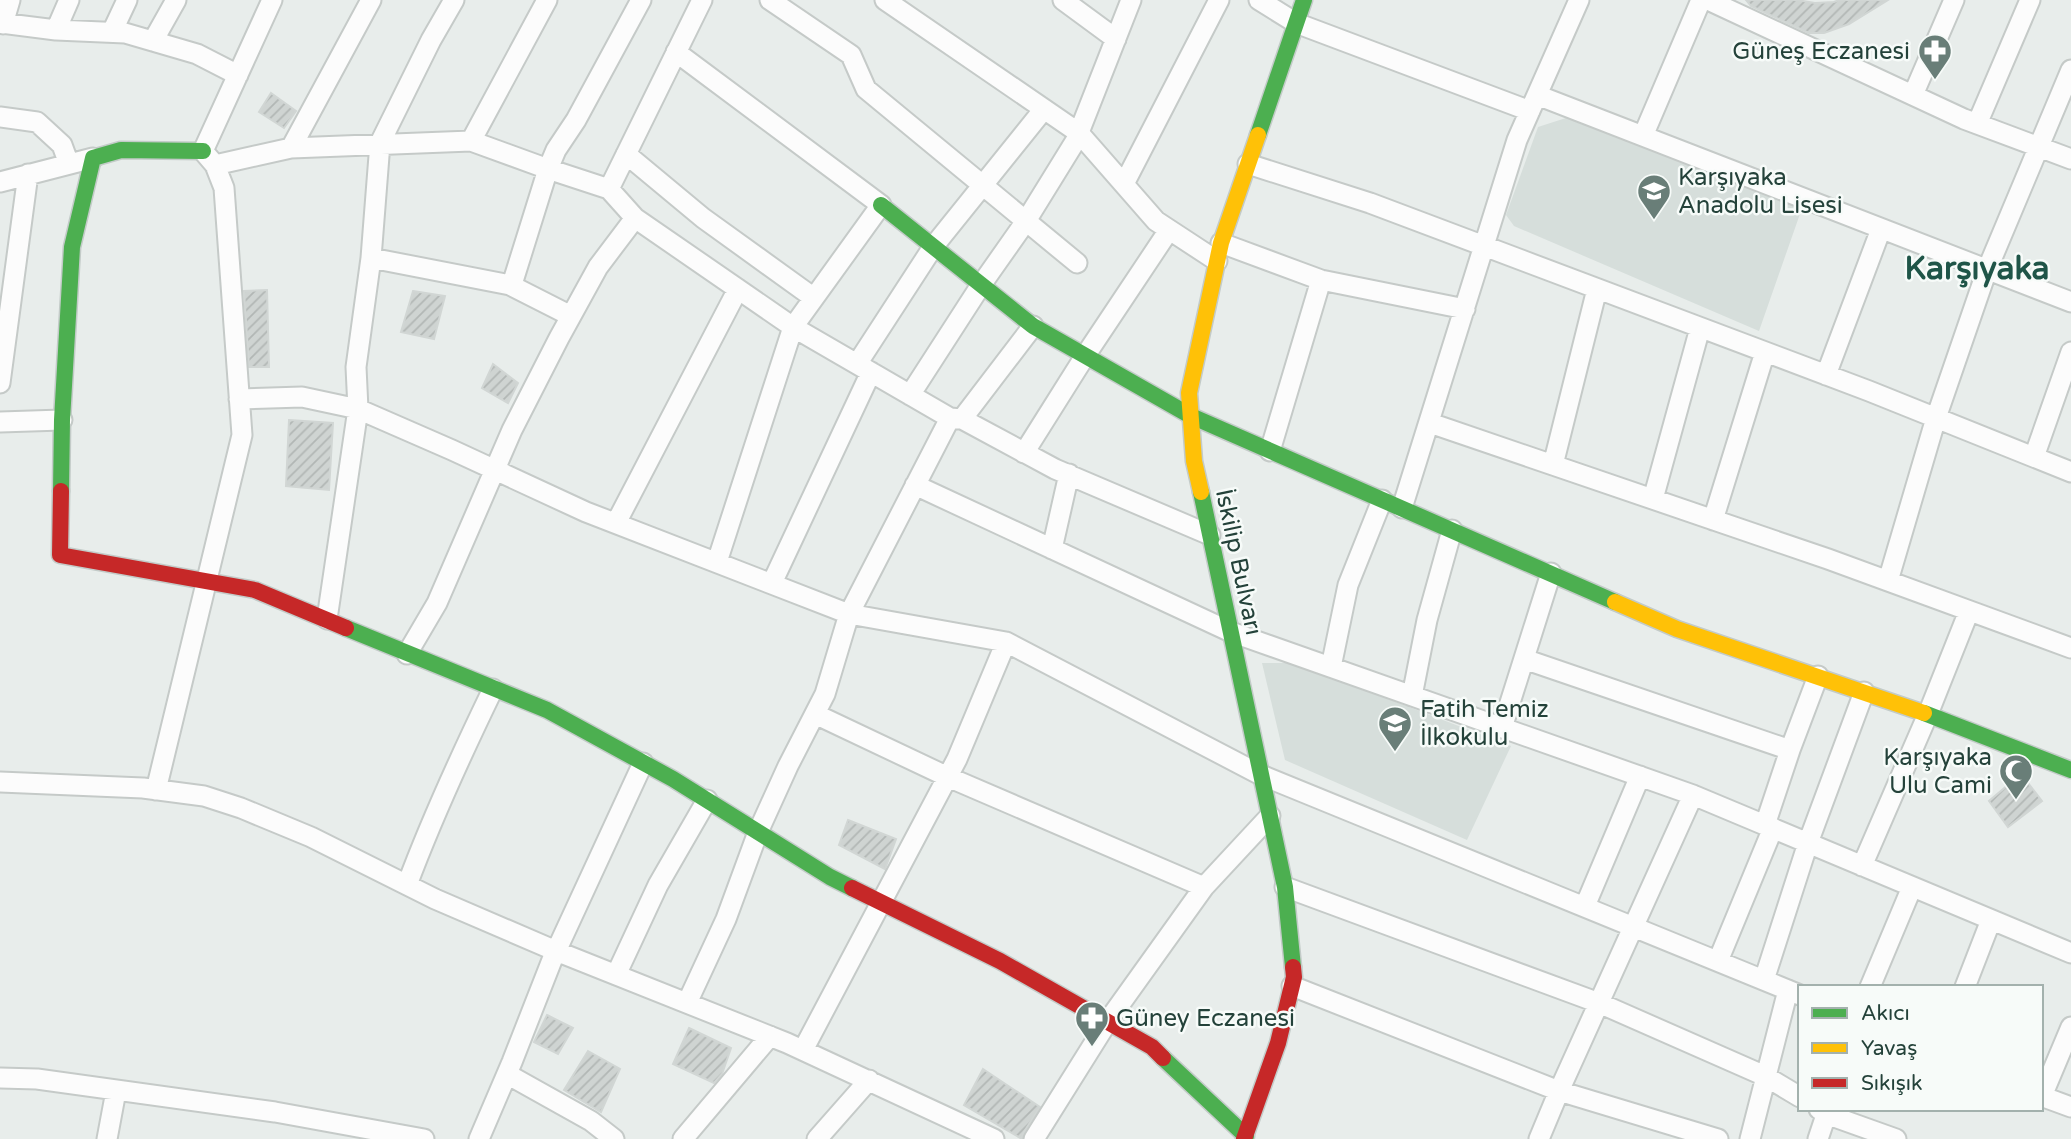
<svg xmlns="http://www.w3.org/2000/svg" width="2071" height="1139" font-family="'Varela Round',sans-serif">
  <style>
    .built { fill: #d6dedb }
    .building { fill: url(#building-hatch); stroke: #d1d6d4; stroke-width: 2 }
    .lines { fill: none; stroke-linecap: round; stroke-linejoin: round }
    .street-casing { stroke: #c5cac8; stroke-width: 23 }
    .fast-casing { stroke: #c3cbc8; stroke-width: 19 }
    .slow-casing { stroke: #c3cbc8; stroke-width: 19 }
    .jam-casing { stroke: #c3cbc8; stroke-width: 19 }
    .street { stroke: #fcfcfc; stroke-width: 19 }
    .fast { stroke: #4caf50; stroke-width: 16 }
    .slow { stroke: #ffc107; stroke-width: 16 }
    .jam { stroke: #c62828; stroke-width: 16 }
    .labels { text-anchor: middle; stroke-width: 5; stroke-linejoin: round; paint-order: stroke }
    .poi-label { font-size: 24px; fill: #24423a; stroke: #f7fbf9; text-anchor: start }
    .street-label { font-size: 24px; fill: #24423a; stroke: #f7fbf9 }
    .district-label { font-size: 32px; font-weight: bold; fill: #1f5548; stroke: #f7fbf9 }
  </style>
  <defs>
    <pattern id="building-hatch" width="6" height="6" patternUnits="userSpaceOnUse" patternTransform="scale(1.75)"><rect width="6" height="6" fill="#cfd4d2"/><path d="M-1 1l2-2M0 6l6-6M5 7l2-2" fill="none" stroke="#b2b7b5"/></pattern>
  </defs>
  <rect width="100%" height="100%" fill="#e8edeb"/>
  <!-- built -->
  <path class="built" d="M 1569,117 L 1600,127 L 1789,203 L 1801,211 L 1759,331 L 1514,226 L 1506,215 L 1538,127 Z
    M 1262,663 L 1294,663 L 1511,746 L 1467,840 L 1285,760 Z"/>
  <!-- building -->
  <path class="building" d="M 1746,0 L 1797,0 L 1815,3 L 1834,2 L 1839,0 L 1888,0 L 1849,24 L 1824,33 L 1809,33 L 1751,6 Z
    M 271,93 L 296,111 L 284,128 L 259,112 Z
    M 267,290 L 269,367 L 249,367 L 244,291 Z
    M 413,291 L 445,296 L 434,339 L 401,332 Z
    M 493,364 L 518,383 L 508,403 L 482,388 Z
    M 289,420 L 333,423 L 329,490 L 286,486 Z
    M 2021,774 L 2042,801 L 2008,827 L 1989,801 Z
    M 848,820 L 896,839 L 885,869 L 839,845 Z
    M 547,1015 L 573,1028 L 558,1054 L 534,1042 Z
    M 689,1028 L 731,1048 L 722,1074 L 714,1083 L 673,1064 Z
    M 588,1051 L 620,1069 L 601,1112 L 564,1090 Z
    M 983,1069 L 1040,1107 L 1024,1132 L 1022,1139 L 964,1105 Z"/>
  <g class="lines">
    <!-- street casing -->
    <g class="street-casing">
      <path id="street" d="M 770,0 L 851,55 L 866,89 L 1077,263
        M 885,0 L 1079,133 L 1156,221 L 1217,261
        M 1063,0 L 1116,39
        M 1259,0 L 1296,23 L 1530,111
        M 1708,0 L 1964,119 L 2071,159
        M 0,23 L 56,30 L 125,33 L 197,54 L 238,75
        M 3,24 L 10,0
        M 56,30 L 69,0
        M 112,32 L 127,0
        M 153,41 L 176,0
        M 676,52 L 881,205 L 793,327 L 950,418 L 849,614 L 825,694 L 788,766 L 758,832 L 726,919 L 687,1003
        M 1537,95 L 2071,302
        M 1913,95 L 1954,0
        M 0,117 L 37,122 L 62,145 L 69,164
        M 1977,124 L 2030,0
        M 1643,136 L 1701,0
        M 471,141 L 547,0
        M 291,148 L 371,0
        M 626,154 L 703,218 L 814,298
        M 1248,164 L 1370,203 L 1869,391 L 2071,472
        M 215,165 L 291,148 L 471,141 L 548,169 L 609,189
        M 0,182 L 93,158
        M 1124,184 L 1219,0
        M 635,218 L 793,327 L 717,562
        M 1221,243 L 1321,280 L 1465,309
        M 371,258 L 510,285 L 571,316
        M 510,285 L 514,278 L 548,169 L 556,150 L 576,120 L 641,0
        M 857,364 L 933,247 L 1044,109
        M 1826,375 L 1881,229
        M 0,383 L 28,174
        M 910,395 L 981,285 L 1026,221 L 1076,140 L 1131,0
        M 239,399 L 302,397 L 358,409 L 452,450 L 586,512 L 849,614 L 1006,642 L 957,759 L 803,1050
        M 950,418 L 962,419 L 1055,469 L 1210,535
        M 962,419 L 1033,326
        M 0,422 L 62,420
        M 1430,423 L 1828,559 L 2071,648
        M 1270,451 L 1321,280
        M 1024,453 L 1085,356 L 1169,230
        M 2034,457 L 2071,352
        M 1553,465 L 1597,289
        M 915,485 L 1231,632 L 1693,795 L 2071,953
        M 1653,499 L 1700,328
        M 1402,508 L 1517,140 L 1579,0
        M 1713,520 L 1765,352
        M 616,523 L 738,289
        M 1052,549 L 1069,474
        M 1888,581 L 1936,418 L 1987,270 L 2071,70
        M 772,583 L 871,372
        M 327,619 L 358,409 L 356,367 L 371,258 L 380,143 L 431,40 L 454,0
        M 1006,642 L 1261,775 L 1800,995
        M 407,654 L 437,603 L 512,430 L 559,338 L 598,267 L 635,218 L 609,189 L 702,0
        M 1524,659 L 1790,750
        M 1331,667 L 1348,585 L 1382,500
        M 1412,696 L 1427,620 L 1452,530
        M 815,714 L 948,777 L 1204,887
        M 1502,728 L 1551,573
        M 0,782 L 143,788 L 204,796 L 241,808 L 311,837 L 435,899 L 556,951 L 787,1043 L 994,1139
        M 156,790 L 242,435 L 224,188 L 215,165 L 203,151 L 272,0
        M 1765,825 L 1790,750 L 1818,676
        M 1862,866 L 1928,714 L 1969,611
        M 407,885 C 432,818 462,753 493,689
        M 1285,887 L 1599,1003 L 1765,1076 L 1800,1097
        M 1585,906 L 1640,776
        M 1718,961 L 1773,828
        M 616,975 L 658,885 L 707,800
        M 1764,980 L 1808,843 L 1864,692
        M 1292,986 L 1559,1091 L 1718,1139
        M 1870,987 L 1912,887
        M 1965,987 L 1991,920
        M 507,1074 L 591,1121 L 614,1139
        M 0,1078 L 37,1079 L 275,1112 L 424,1139
        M 2041,1096 L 2071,1107
        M 2042,1096 L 2071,1027
        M 1819,1109 L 1826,1114 L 1896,1139
        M 107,1139 L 116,1091
        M 479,1139 L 512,1062 L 552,960 L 643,763
        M 683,1139 L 770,1036
        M 817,1139 L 869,1080
        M 1034,1139 L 1108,1021 L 1204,887 L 1270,816
        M 1539,1139 L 1559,1091 L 1693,795
        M 1750,1139 L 1788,990
        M 1818,1139 L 1828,1109"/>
    </g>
    <!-- fast casing -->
    <g class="fast-casing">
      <path id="fast" d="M 1258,135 L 1304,0
        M 881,205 L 1033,326 L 1191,416 L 1615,602
        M 61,491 L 62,420 L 72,247 L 93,158 L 121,150 L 203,151
        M 1201,492 L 1285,887 L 1293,967
        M 346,628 L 547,710 L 673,779 L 830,877 L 852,888
        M 1924,713 L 2071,770
        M 1163,1058 L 1246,1136"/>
    </g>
    <!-- slow casing -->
    <g class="slow-casing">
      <path id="slow" d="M 1201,492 L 1194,461 L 1189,393 L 1221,243 L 1258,135
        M 1615,602 L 1677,629 L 1924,713"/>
    </g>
    <!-- jam casing -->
    <g class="jam-casing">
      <path id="jam" d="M 61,491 L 60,555 L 255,590 L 346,628
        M 852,888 L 1000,961 L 1152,1047 L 1163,1058
        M 1244,1139 L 1278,1043 L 1294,977 L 1293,967"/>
    </g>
    <!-- street -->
    <use href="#street" class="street"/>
    <!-- fast -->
    <use href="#fast" class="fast"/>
    <!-- slow -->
    <use href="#slow" class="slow"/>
    <!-- jam -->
    <use href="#jam" class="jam"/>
  </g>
  <!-- icons -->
  <defs>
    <g id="pharmacy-pin" transform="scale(1.75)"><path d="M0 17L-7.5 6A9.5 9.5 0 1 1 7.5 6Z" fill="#697e78" stroke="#f7fbf9"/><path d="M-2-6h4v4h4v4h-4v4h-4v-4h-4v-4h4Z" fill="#fff"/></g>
    <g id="school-pin" transform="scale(1.75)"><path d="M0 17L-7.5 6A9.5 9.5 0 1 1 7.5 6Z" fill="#697e78" stroke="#f7fbf9"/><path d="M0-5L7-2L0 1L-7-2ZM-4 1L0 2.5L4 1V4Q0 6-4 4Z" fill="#fff"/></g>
    <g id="mosque-pin" transform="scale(1.75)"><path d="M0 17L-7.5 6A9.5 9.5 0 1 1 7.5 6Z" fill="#697e78" stroke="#f7fbf9"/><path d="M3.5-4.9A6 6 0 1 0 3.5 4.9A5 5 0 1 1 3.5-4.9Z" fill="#fff"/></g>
  </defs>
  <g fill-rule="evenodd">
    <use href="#pharmacy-pin" x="1935" y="51"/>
    <use href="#school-pin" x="1654" y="191"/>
    <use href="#school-pin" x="1395" y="723"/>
    <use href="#mosque-pin" x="2016" y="771"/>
    <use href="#pharmacy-pin" x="1092" y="1018"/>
  </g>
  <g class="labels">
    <!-- poi labels -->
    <g class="poi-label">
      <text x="1910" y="59" text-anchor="end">Güneş Eczanesi</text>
      <text x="1678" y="185">Karşıyaka<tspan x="1678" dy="28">Anadolu Lisesi</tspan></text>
      <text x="1420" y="717">Fatih Temiz<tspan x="1420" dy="28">İlkokulu</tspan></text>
      <text x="1992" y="765" text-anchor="end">Karşıyaka<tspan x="1992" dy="28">Ulu Cami</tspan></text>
      <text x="1116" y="1026">Güney Eczanesi</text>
    </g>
    <!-- street labels -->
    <g class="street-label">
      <text transform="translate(1239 562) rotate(78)" y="8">İskilip Bulvarı</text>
    </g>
    <!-- district labels -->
    <g class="district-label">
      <text x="1977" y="279">Karşıyaka</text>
    </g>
  </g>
  <!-- legend -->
  <rect x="1798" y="985" width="245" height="126" fill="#f7fbf9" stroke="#a3b1ad" stroke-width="2"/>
  <rect x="1812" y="1008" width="35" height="10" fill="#4caf50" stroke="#a3b1ad" stroke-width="2"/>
  <text x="1861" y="1020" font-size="21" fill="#24423a">Akıcı</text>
  <rect x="1812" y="1043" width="35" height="10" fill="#ffc107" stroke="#a3b1ad" stroke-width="2"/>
  <text x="1861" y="1055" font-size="21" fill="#24423a">Yavaş</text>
  <rect x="1812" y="1078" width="35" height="10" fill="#c62828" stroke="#a3b1ad" stroke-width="2"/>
  <text x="1861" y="1090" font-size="21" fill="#24423a">Sıkışık</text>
</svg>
